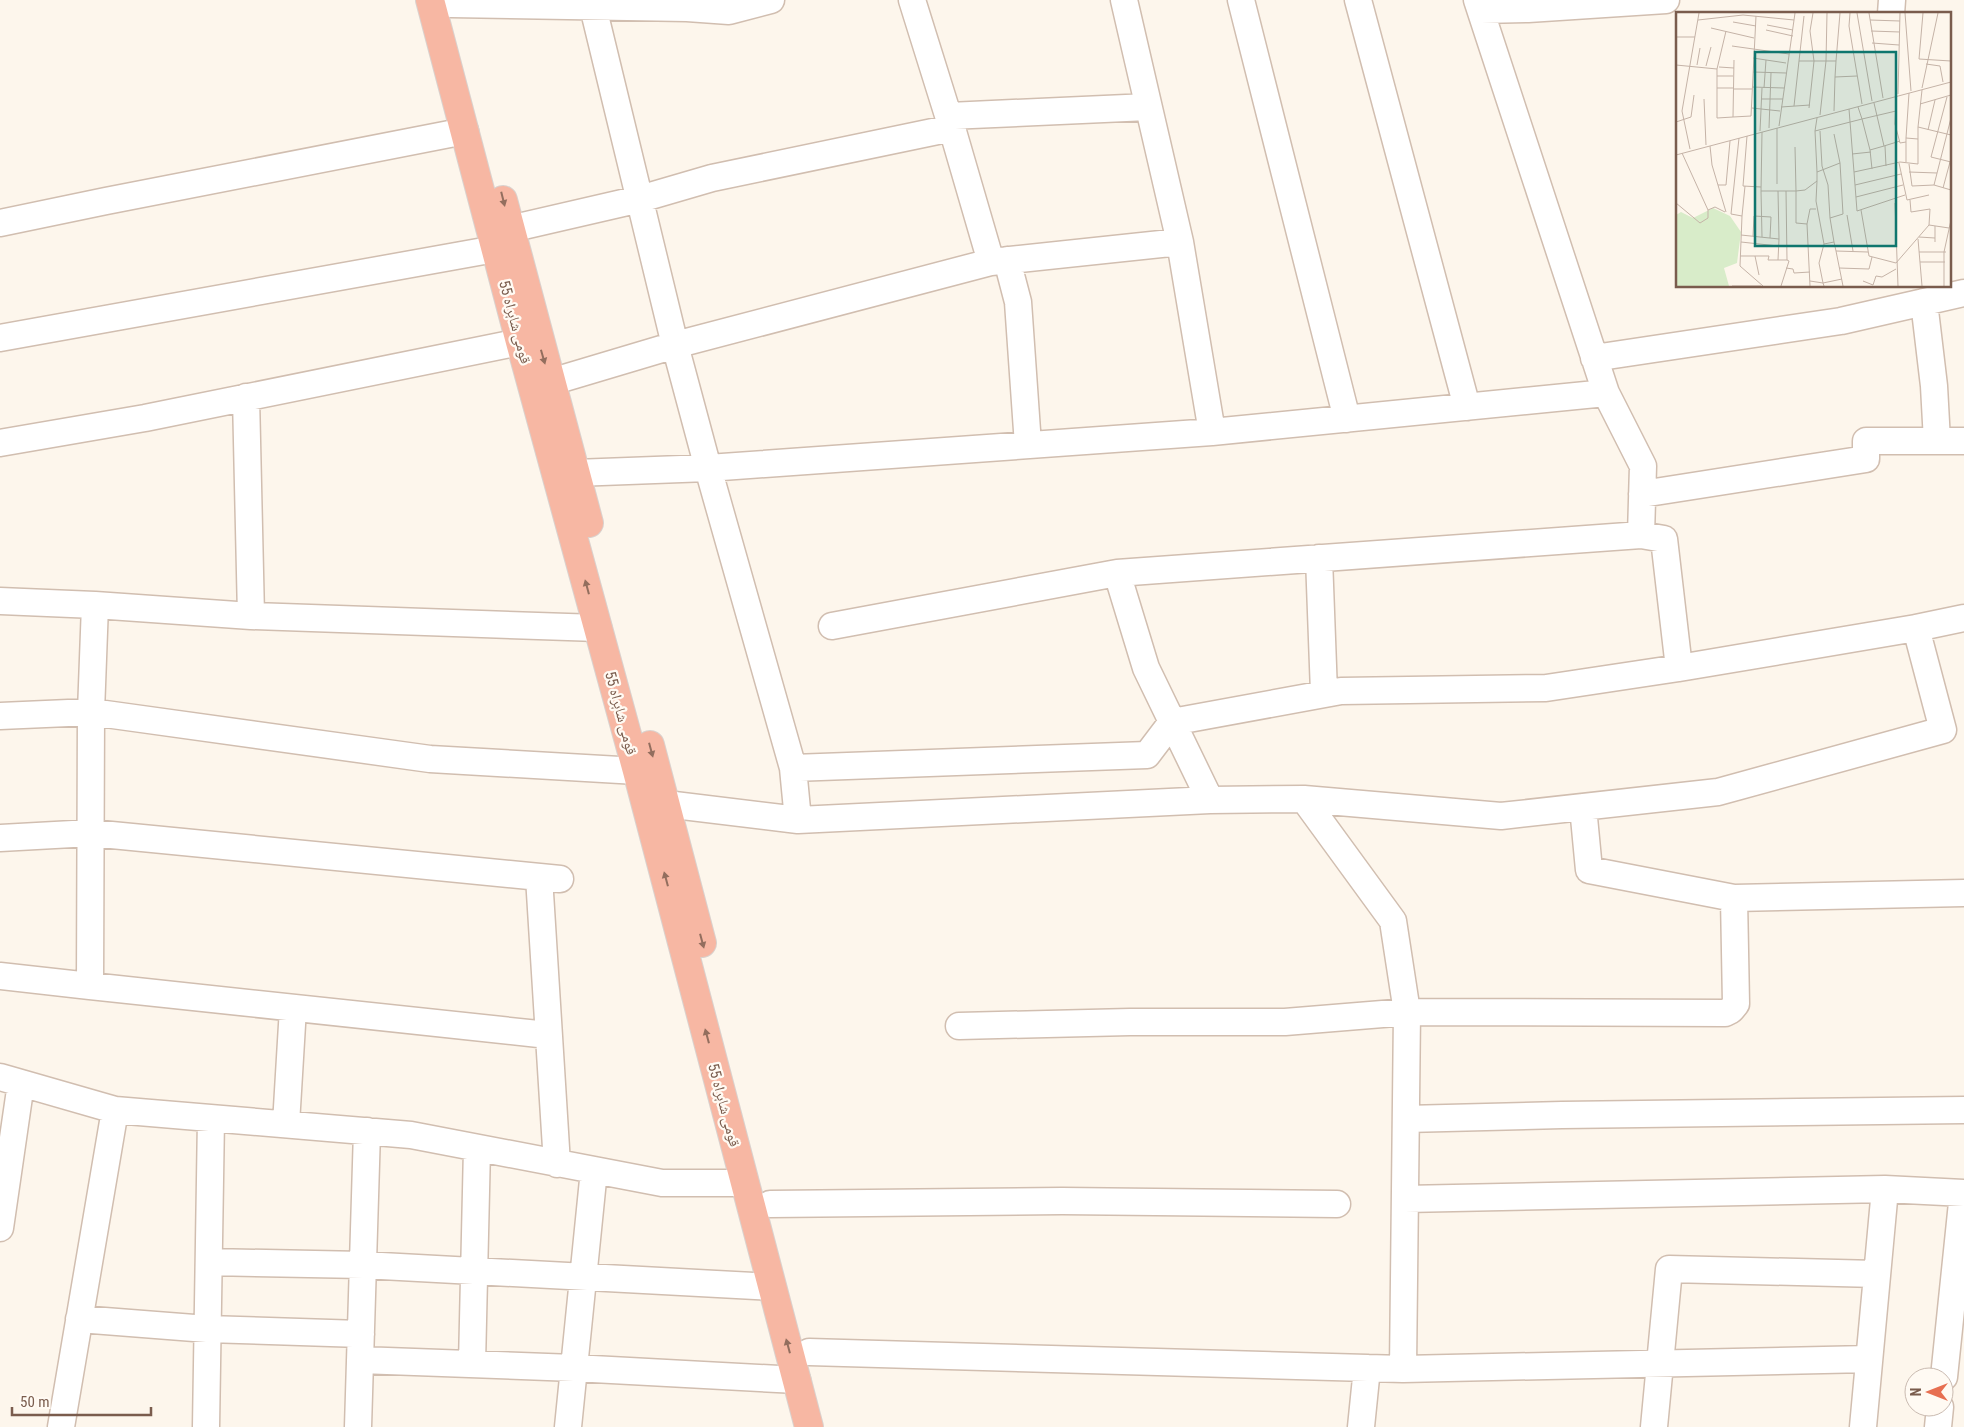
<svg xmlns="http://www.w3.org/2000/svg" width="1964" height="1427" font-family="'Roboto Condensed','Noto Naskh Arabic',sans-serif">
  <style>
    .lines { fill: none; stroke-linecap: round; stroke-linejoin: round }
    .minor-casing { stroke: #d1beb0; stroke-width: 29 }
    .highway-casing { stroke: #dad1cd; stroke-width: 30 }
    .minor { stroke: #fff; stroke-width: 26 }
    .highway { stroke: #f7b7a3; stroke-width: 28 }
    .oneway { fill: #936e5e }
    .labels { text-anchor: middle; stroke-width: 4.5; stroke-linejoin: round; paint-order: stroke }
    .street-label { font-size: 15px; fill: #7a5c4d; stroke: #fffaf3 }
    .inset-road { fill: none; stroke: #c5b3a7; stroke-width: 1 }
    .view { fill: #0f766e; fill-opacity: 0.15; stroke: #0f766e; stroke-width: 2.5 }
    .inset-edge { fill: none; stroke: #7a5c4d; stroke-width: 2.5 }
  </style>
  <rect width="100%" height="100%" fill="#fdf6ec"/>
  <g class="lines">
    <!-- minor casing -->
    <g class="minor-casing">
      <path id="minor" d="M 1241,0 L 1347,419
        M 1358,0 L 1467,407
        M 451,4 L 687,8 L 729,11 L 771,0
        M 1528,9 L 1666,0
        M 1481,10 L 1528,9 L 1526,0
        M 1891,14 L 1892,0
        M 949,116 L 1148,107
        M 0,223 L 106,201 L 465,131
        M 510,229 L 640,199 L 712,178 L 952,128 L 912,0
        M 1007,260 L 1018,302 L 1028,445
        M 991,262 L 1180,242
        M 1924,302 L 1934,386 L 1937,441
        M 0,338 L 495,249
        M 1594,358 L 1841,321 L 1964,293
        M 551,382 L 675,345 L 593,7
        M 1606,393 L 1643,466 L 1641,535
        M 246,397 L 251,616 L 598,628
        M 1212,432 L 1606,393 L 1477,0
        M 0,443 L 145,418 L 520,342
        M 575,473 L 708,468 L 1212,432 L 1180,242 L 1124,0
        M 1642,494 L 1866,459 L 1866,441 L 1964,441
        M 1319,558 L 1324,693
        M 0,601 L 95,605 L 91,712 L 0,716
        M 95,605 L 251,616
        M 1916,628 L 1964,618
        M 793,768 L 1147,755 L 1172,722 L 1341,691 L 1546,688 L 1679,668 L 1664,539 L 1641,535 L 1117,573
        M 1304,799 L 1501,816 L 1718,792 L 1943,730 L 1916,628 L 1679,668
        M 666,804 L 798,820 L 793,768 L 708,468 L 675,345 L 991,262 L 952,128
        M 1583,807 L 1589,870 L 1734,898 L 1964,893
        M 798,820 L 1210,800 L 1146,668 L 1117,573 L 832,626
        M 0,838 L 91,833 L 560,879
        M 539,877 L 557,1164
        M 0,976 L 90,986 L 91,712 L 430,759 L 637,771
        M 90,986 L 548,1035
        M 959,1026 L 1130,1022 L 1285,1022 L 1407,1012 L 1393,921 L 1304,799 L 1210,800
        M 0,1077 L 115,1110 L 411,1135 L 662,1183 L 745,1183
        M 1406,1119 L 1562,1115 L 1964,1110
        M 286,1124 L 293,1008
        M 1885,1189 L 1964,1193
        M 1405,1199 L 1885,1189 L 1863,1427
        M 770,1204 L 1062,1201 L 1337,1204
        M 0,1228 L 21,1083
        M 209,1262 L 363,1265 L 772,1287
        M 79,1319 L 207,1329 L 361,1334
        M 809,1352 L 1403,1369 L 1407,1012 L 1725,1013 L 1731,1010 L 1736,1004 L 1734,898
        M 360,1360 L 574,1368 L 797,1380
        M 472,1364 L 477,1148
        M 1403,1369 L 1869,1359
        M 1944,1377 L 1963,1193
        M 61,1427 L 115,1110
        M 206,1427 L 211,1118
        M 358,1427 L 367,1131
        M 568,1427 L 594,1170
        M 1361,1427 L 1367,1368
        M 1654,1427 L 1669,1269 L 1877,1274
        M 1938,1427 L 1940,1407"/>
    </g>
    <!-- highway casing -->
    <g class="highway-casing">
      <path id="highway" d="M 430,0 L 520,342 L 637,771 L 809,1427
        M 503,200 L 589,523
        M 650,745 L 702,943"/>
    </g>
    <!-- minor -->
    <use href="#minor" class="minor"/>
    <!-- highway -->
    <use href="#highway" class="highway"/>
  </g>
  <!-- one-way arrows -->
  <defs><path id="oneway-solid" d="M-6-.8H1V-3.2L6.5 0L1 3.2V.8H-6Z" transform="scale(1.25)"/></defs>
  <g class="oneway">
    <use href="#oneway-solid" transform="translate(503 199) rotate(76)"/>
    <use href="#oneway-solid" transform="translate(543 357) rotate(74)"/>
    <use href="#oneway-solid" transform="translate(587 587) rotate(-105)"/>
    <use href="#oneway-solid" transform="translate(651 750) rotate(75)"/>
    <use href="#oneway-solid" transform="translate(666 879) rotate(-105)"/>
    <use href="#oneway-solid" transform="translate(702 941) rotate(75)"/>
    <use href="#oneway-solid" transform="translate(707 1036) rotate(-105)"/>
    <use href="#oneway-solid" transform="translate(788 1346) rotate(-105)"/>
  </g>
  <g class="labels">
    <!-- street labels -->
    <g class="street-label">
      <text transform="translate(515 322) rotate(75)" y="5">قومی شاہراہ 55</text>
      <text transform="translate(621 713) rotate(75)" y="5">قومی شاہراہ 55</text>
      <text transform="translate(724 1105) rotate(75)" y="5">قومی شاہراہ 55</text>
    </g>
  </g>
  <!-- overview -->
  <g transform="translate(1676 12)">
    <rect width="275" height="275" fill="#fdf6ec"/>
    <path d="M 37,196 L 54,204 L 65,220 L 61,251 L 48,256 L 53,274 L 0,274 L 0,203 L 5,200 L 17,206 Z" fill="#d8ecc9"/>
    <path class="inset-road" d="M 151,1 L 150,49 L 160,49 L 164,1M 174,1 L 173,14 L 186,92M 181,1 L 196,89M 193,1 L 207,86M 229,1 L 235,79M 247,1 L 243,47 L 275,49M 128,4 L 123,49 L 150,49 L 144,103M 22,8 L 67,3 L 118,8M 194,8 L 224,9M 57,10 L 80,14M 91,13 L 117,18M 35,16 L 78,26M 90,18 L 117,24M 50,19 L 41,57 L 41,106 L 57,105M 195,19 L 224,20M 0,25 L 19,25M 196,31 L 223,33M 56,34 L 113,42M 77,46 L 110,51M 58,48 L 57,105 L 75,104 L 80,4M 250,52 L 264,54 L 267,70M 0,53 L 41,57M 21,53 L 24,36M 30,54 L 35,35M 43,55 L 58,56M 77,60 L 110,61M 41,64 L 57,64M 159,65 L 160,49M 76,75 L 108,76M 41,76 L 57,76M 88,76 L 90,48M 246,76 L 262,1M 57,77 L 76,77M 246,78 L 242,115 L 275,123M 233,81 L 230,126 L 242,127 L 242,115M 222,82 L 224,1M 220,85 L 219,112 L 224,131 L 230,130 L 230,126M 271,85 L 255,145 L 275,150M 28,87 L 30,133M 85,87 L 107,87M 198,91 L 208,134 L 224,129M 244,92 L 275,83M 118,94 L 123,49M 105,95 L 134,93M 182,95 L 186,107 L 220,99M 76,96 L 104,99M 133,96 L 138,49 L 134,19 L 137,1M 173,97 L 178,160 L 224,150 L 242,152 L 242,127M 158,99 L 159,65 L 181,64M 141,106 L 139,119 L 186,107 L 194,138 L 208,134M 275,106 L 258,173 L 275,178M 0,110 L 15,105 L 18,83M 103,114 L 119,1M 93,116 L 95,61M 252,118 L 259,88M 84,119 L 86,76M 139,119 L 141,160 L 164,151 L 158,122M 144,119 L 146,154 L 152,173 L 154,206 L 167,202 L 164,151M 86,120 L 85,179 L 120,179 L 120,211 L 131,212M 71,124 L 67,174 L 85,175M 63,126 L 55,202 L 66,204 L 69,174M 230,130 L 230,150M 34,134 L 36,153 L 50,200M 209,134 L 210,154M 119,135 L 120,179 L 129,178 L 141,169 L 141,160M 14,137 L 6,99 L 23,1M 194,138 L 196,157M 6,141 L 32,198 L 39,195 L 49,200M 176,142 L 195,140M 0,143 L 275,70M 223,151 L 231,188 L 253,183M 233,152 L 236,174 L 258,173M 178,160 L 181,199 L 229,183M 233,160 L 261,161M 141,169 L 140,189 L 148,232 L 158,230 L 154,206M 101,172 L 101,116M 42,173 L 50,173 L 54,129M 179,173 L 225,162M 267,176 L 274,150M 85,179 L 86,225M 180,185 L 227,173M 234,188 L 235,200 L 254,197 L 253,213M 0,191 L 24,211 L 32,206 L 32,198M 219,191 L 222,274M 185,198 L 193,244 L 220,251 L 253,213 L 273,216M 171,203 L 177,239M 66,204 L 64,254 L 87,274M 259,214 L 259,230M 65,223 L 103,227 L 102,179M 77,224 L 78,204 L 95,205 L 94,226M 243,225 L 259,226M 242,227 L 246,274M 65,230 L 102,234M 158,230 L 160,239 L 192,240M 160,239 L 167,274M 243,240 L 270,240M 64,244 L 93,244 L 92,248 L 111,248 L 110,179M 79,244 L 83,263M 102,248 L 103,227M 244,250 L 269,250M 110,256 L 117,257 L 118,261 L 134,260M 163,256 L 193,257 L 196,245M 134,269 L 147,271 L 143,251 L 148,232M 187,269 L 197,273 L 200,264 L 206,265 L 220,257M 56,274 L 85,274M 105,274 L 113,249 L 111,248M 134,274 L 131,212 L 134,197 L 140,197M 148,274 L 147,271 L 166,267M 268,274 L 268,240 L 275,208"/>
    <path class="view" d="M 79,40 L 220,40 L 220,234 L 79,234 Z"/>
    <rect width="275" height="275" class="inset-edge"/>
  </g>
  <!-- north arrow -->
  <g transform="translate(1929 1392) rotate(270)"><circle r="24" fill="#fffaf3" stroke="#cabbb1"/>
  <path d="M0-4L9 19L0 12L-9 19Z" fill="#e76f51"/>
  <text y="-8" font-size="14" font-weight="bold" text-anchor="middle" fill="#7a5c4d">N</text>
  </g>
  <!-- scale -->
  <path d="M12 1407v8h139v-8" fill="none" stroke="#7a5c4d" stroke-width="2.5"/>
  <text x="20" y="1407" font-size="15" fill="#7a5c4d" stroke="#fffaf3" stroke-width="4" paint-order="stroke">50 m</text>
</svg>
